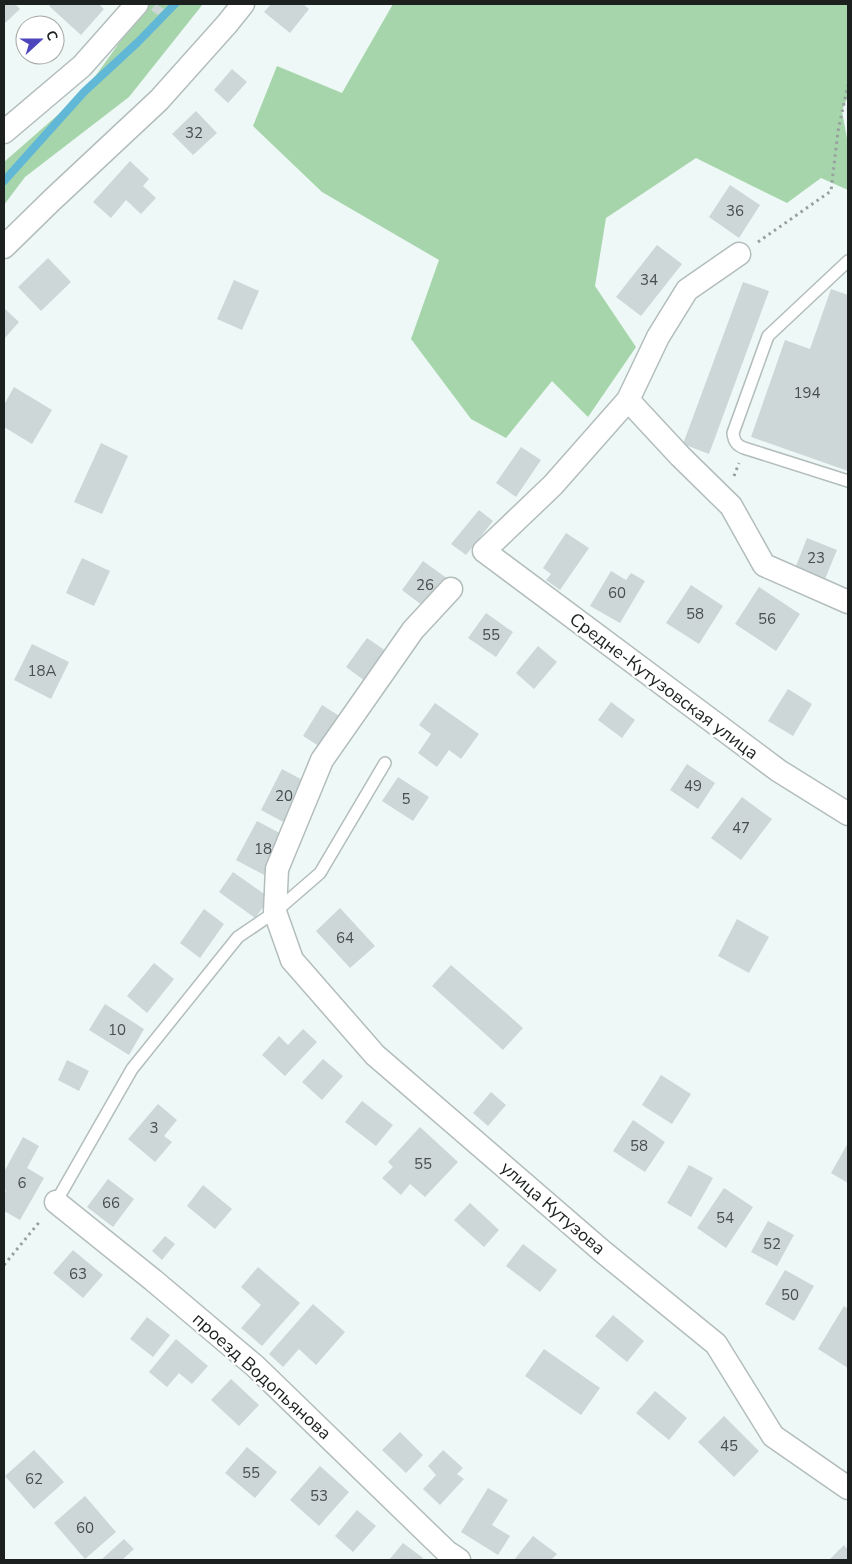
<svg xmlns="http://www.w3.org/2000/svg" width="852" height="1564" font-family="'Nunito Sans',sans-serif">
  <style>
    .green { fill: #a6d5ac }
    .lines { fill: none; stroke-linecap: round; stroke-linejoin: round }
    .stream { stroke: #60b7d6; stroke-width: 8 }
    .building { fill: #cdd7d8 }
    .service-casing { stroke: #b3bdbc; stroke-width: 14 }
    .minor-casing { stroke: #b3bdbc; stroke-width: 25 }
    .path { stroke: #98a09e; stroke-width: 3; stroke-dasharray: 2.5 4; stroke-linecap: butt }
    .service { stroke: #fff; stroke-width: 11 }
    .minor { stroke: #fff; stroke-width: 22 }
    .labels { text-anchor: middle; stroke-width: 4.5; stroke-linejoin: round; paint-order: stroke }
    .number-label { font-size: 15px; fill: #484e4d }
    .street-label { font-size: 18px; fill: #1c201f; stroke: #fff }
  </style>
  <rect width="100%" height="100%" fill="#eef8f6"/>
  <!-- green -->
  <path class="green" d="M 147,4 L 203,4 L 129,97 L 25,177 L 4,205 L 4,162 L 84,92 Z
    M 393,4 L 848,4 L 848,95 L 842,111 L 848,144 L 848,190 L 821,178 L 787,203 L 696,158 L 606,218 L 595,286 L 636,347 L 588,417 L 552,381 L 506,438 L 471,419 L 411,339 L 439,260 L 322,192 L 253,126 L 277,66 L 342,93 Z"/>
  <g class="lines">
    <!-- stream -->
    <path class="stream" d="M 4,181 L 84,92 L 138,42 L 175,4"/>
  </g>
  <!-- building -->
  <path class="building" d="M 4,4 L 15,4 L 20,9 L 4,24 Z
    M 51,4 L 99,4 L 104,9 L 81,35 L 49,6 Z
    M 156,4 L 164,9 L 158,15 L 151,10 Z
    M 271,4 L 303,4 L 309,9 L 290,33 L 264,12 Z
    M 232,69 L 247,82 L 228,103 L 214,90 Z
    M 196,111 L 217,133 L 193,155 L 172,134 Z
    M 130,161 L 149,179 L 143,186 L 156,198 L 141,214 L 126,200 L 111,218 L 93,202 Z
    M 730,185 L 760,205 L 739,238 L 709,217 Z
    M 657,245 L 682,264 L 641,316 L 616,297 Z
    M 48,258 L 71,282 L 41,311 L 18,287 Z
    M 234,280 L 259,291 L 242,330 L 217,319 Z
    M 743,282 L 769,291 L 709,454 L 683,444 Z
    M 831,289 L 848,295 L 848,471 L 751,437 L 785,340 L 810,349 Z
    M 4,308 L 19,322 L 4,339 Z
    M 14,387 L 52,410 L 32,444 L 4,427 L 4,405 Z
    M 101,443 L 128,456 L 102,514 L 74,502 Z
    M 521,447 L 541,460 L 516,497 L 496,483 Z
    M 479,510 L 493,521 L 466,555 L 451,544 Z
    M 566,533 L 589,548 L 560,590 L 546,580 L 551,574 L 543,568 Z
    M 807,538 L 837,550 L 825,579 L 796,566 Z
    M 82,558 L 110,571 L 94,606 L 66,593 Z
    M 423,561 L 448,579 L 427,609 L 402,590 Z
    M 611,571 L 626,580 L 631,573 L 645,581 L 620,623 L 590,606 Z
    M 691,585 L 723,606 L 699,644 L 666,623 Z
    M 759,587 L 800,614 L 776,651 L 735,624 Z
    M 486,613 L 513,632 L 496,657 L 468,638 Z
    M 367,638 L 386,651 L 365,681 L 346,667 Z
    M 32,644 L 69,662 L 51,699 L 14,680 Z
    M 538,646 L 557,662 L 534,689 L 516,673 Z
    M 788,689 L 812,704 L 793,736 L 768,721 Z
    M 611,702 L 635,720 L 622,738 L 598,720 Z
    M 435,703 L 479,734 L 461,759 L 449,750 L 437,767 L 418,753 L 431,734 L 419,725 Z
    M 322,705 L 341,717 L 322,748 L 303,736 Z
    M 687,764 L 715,783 L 698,809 L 670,790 Z
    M 282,769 L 308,783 L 287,824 L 261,810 Z
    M 398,777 L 429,797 L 413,821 L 382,801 Z
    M 742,797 L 772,819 L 741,860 L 711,838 Z
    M 257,821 L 289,838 L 268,877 L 236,860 Z
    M 233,872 L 270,898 L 255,918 L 219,892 Z
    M 340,908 L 375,946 L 350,968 L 316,931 Z
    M 204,909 L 224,924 L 200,958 L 180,943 Z
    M 737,919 L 769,937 L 749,973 L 718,956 Z
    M 154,963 L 174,979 L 147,1013 L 127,996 Z
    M 451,965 L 523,1028 L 503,1050 L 432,986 Z
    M 105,1004 L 144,1029 L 129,1055 L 89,1030 Z
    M 303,1029 L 317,1042 L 285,1076 L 262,1055 L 279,1036 L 288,1045 Z
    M 323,1059 L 343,1076 L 322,1100 L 302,1082 Z
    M 67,1060 L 89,1071 L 79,1091 L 58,1080 Z
    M 661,1075 L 691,1094 L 672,1124 L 642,1105 Z
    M 491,1092 L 506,1105 L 488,1126 L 473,1113 Z
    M 362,1101 L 393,1125 L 376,1146 L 345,1122 Z
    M 158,1104 L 177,1120 L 164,1136 L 172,1142 L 155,1162 L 128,1139 Z
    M 633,1120 L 665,1142 L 645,1172 L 613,1151 Z
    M 420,1127 L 458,1162 L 425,1197 L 410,1184 L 401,1195 L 382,1178 L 393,1167 L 388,1162 Z
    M 23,1137 L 39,1146 L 27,1168 L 44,1178 L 20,1220 L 4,1211 L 4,1195 L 6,1190 L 4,1189 L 4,1172 Z
    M 848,1143 L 848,1183 L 831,1173 Z
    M 689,1165 L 713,1178 L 691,1217 L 667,1203 Z
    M 108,1179 L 134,1199 L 113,1227 L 87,1207 Z
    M 203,1185 L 232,1209 L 215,1229 L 187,1206 Z
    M 724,1188 L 753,1207 L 726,1248 L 697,1228 Z
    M 470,1203 L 499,1230 L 484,1247 L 454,1220 Z
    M 768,1221 L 794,1235 L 777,1266 L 751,1252 Z
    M 165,1236 L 175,1244 L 162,1260 L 152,1251 Z
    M 523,1244 L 557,1270 L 540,1292 L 506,1266 Z
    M 73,1250 L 103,1275 L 83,1298 L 53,1273 Z
    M 258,1267 L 300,1303 L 262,1346 L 241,1328 L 261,1305 L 241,1287 Z
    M 785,1270 L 814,1286 L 794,1321 L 765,1304 Z
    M 313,1304 L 345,1332 L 316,1365 L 299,1349 L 283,1367 L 269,1354 Z
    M 844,1306 L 848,1309 L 848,1368 L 818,1349 Z
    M 613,1315 L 644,1341 L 627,1362 L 595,1336 Z
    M 147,1317 L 170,1335 L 153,1357 L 130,1339 Z
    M 176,1339 L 208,1366 L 192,1384 L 179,1373 L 167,1387 L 149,1372 Z
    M 544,1349 L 600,1388 L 581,1415 L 525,1376 Z
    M 231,1379 L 259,1405 L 239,1426 L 211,1400 Z
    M 655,1391 L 687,1418 L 669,1440 L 636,1413 Z
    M 724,1416 L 759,1451 L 734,1477 L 698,1442 Z
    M 400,1432 L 423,1455 L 406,1473 L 382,1450 Z
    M 247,1447 L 277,1472 L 255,1498 L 225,1473 Z
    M 34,1450 L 64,1482 L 34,1509 L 5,1476 Z
    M 443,1450 L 463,1468 L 457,1474 L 464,1479 L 440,1505 L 423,1489 L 436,1475 L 428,1466 Z
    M 320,1466 L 349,1492 L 319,1526 L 290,1500 Z
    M 488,1488 L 508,1500 L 492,1525 L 510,1536 L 498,1555 L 461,1532 Z
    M 85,1496 L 116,1532 L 85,1559 L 54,1523 Z
    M 357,1510 L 376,1526 L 353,1552 L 335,1536 Z
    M 533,1536 L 557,1554 L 551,1560 L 514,1560 Z
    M 124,1539 L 134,1549 L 122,1560 L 101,1560 Z
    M 403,1543 L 423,1558 L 421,1560 L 389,1560 Z
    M 844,1545 L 848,1550 L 848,1560 L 829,1560 Z"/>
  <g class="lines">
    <!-- service casing -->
    <g class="service-casing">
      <path id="service" d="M 848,261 L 768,336 L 733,433 C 734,441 736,445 744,448 L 848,481
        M 56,1202 L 132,1069 L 238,937 L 275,912 L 320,873 L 385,763"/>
    </g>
    <!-- minor casing -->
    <g class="minor-casing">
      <path id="minor" d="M 4,132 L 82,66 L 137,4
        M 4,247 L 51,201 L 159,100 L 227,24 L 243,4
        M 739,254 L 687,290 L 658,337 L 628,400 L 553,485 L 484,551 L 779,771 L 848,814
        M 628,400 L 680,456 L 731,506 L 764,565 L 848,602
        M 451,589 L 413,630 L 322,760 L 277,869 L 275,912 L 292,960 L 375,1055 L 602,1251 L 716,1344 L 773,1436 L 848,1488
        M 56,1202 L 153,1280 L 255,1366 L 447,1552 L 459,1560"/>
    </g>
    <!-- path -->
    <path class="path" d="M 758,242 L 831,191 L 838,131 L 848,85
      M 734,476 L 739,463
      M 4,1265 L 41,1220"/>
    <!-- service -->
    <use href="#service" class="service"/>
    <!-- minor -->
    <use href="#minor" class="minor"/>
  </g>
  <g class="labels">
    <!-- number labels -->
    <g class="number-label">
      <text x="194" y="138">32</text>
      <text x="735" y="216">36</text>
      <text x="649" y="285">34</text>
      <text x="807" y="398">194</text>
      <text x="816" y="563">23</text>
      <text x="425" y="590">26</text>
      <text x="617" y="598">60</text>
      <text x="695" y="619">58</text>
      <text x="767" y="624">56</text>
      <text x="491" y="640">55</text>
      <text x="42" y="676">18А</text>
      <text x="693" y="791">49</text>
      <text x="284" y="801">20</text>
      <text x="406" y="804">5</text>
      <text x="741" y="833">47</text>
      <text x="263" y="854">18</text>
      <text x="345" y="943">64</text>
      <text x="117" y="1035">10</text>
      <text x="154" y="1133">3</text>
      <text x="639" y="1151">58</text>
      <text x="423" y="1169">55</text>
      <text x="22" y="1188">6</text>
      <text x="111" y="1208">66</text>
      <text x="725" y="1223">54</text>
      <text x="772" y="1249">52</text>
      <text x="78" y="1279">63</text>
      <text x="790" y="1300">50</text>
      <text x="729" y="1451">45</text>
      <text x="251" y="1478">55</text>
      <text x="34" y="1484">62</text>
      <text x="319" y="1501">53</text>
      <text x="85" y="1533">60</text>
    </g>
    <!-- street labels -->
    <g class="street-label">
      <text transform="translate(664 686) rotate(37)" y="6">Средне-Кутузовская улица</text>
      <text transform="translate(553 1208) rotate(41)" y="6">улица Кутузова</text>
      <text transform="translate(262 1376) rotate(42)" y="6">проезд Водопьянова</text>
    </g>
  </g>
  <!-- border -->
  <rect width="852" height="1564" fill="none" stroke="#1c201f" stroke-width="10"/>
  <!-- north arrow -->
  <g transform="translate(40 40) rotate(69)"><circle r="24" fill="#ffffff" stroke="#a4a6a5"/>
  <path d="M0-4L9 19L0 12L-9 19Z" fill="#4d45bc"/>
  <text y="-8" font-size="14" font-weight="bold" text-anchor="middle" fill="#1c201f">С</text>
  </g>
</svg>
